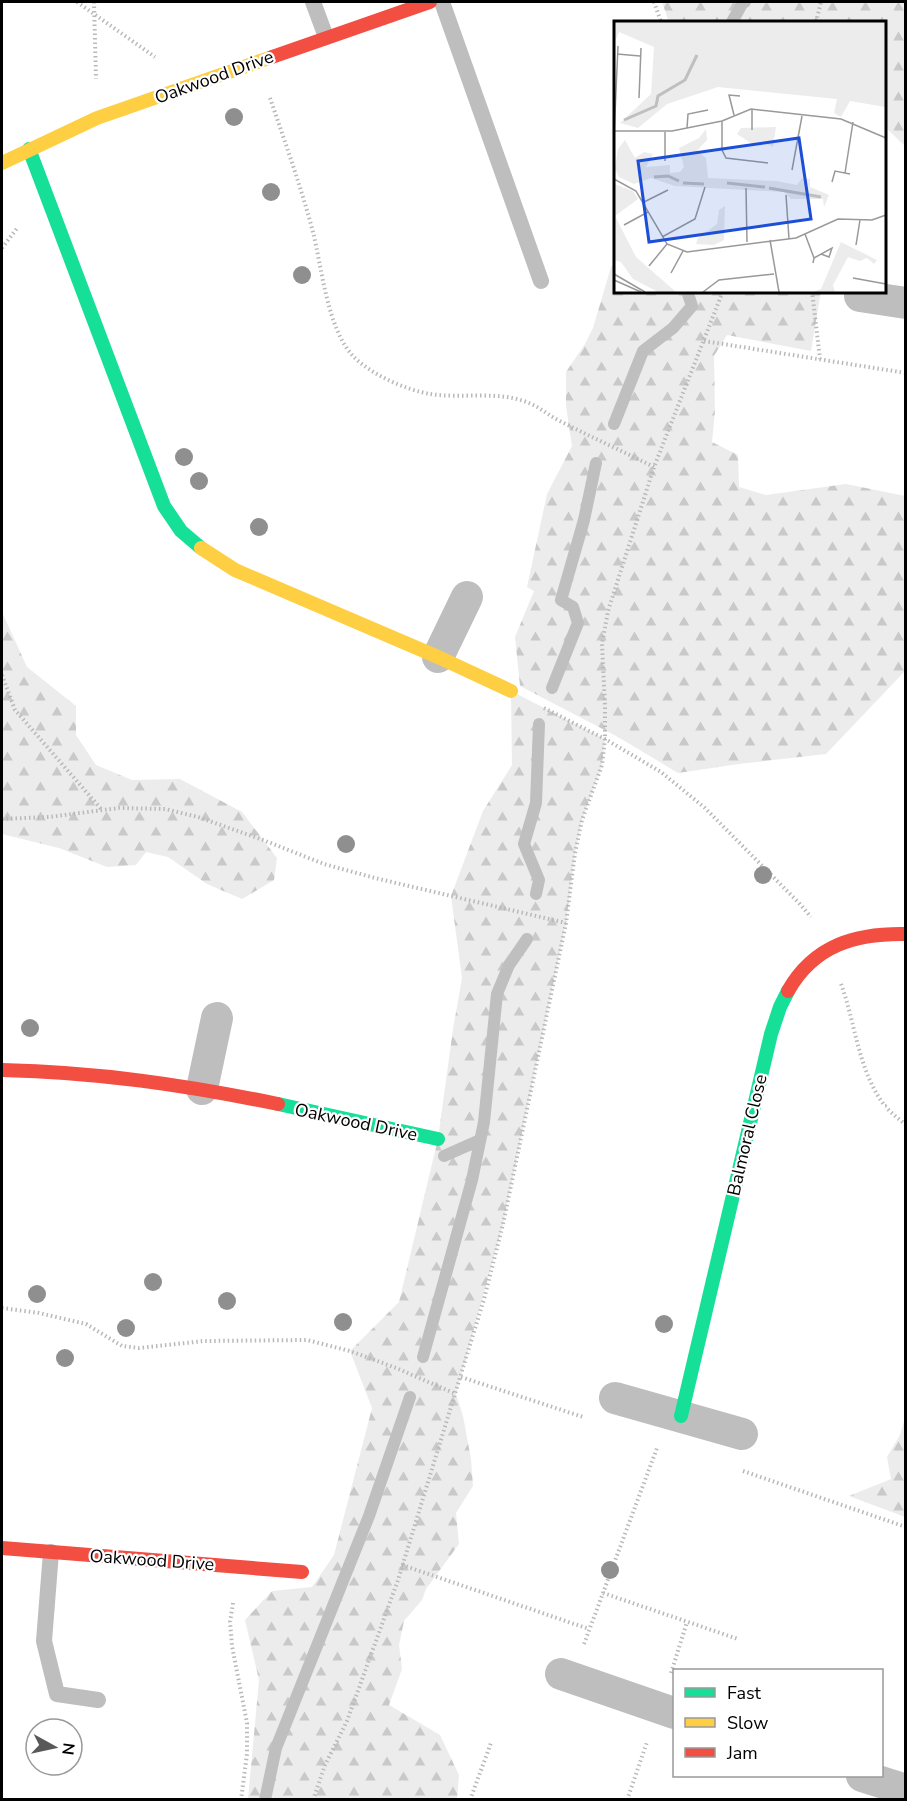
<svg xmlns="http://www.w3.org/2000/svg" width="907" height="1801" font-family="'Nunito Sans',sans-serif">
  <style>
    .forest { fill: url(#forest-firs) }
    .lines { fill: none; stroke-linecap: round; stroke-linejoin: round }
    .stream { stroke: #bfbfbf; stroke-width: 12 }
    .path { stroke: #b9b9b9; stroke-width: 4; stroke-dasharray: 1.5 3; stroke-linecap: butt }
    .lane { stroke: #bebebe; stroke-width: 16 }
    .street { stroke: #bebebe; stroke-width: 32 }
    .fast { stroke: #16e098; stroke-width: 14 }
    .slow { stroke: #ffcf43; stroke-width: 14 }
    .jam { stroke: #f24e42; stroke-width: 14 }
    .tree { fill: #8f8f8f }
    .labels { text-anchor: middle; stroke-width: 4.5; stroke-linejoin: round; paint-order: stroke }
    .street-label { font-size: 18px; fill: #000; stroke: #fff }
    .inset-river { fill: none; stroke: #bfbfbf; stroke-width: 3 }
    .inset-road { fill: none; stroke: #999; stroke-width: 1.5 }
    .view { fill: #1d4ed8; fill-opacity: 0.15; stroke: #1d4ed8; stroke-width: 3 }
    .inset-edge { fill: none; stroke: #000; stroke-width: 3 }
  </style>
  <defs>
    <pattern id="forest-firs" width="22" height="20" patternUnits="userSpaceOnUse" patternTransform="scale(1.5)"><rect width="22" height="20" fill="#ececec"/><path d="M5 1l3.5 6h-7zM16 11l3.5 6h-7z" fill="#c9c9c9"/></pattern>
  </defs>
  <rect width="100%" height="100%" fill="#fff"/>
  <!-- forest -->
  <path class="forest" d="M 662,2 L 905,2 L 905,146 L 885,127 L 884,22 L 669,22 Z
    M 616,261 L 616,291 L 821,291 L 811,351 L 727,335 L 714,356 L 715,411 L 712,442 L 738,455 L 739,487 L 766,495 L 846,484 L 905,496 L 905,671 L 826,754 L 739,764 L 678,773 L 618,737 L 520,686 L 515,637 L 534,591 L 527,587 L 547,494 L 572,446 L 566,406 L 566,372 L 585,344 L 593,328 L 611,267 Z
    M 2,612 L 27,667 L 76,706 L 76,735 L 96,765 L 132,780 L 180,779 L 242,812 L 277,858 L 274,880 L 242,899 L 207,884 L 168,857 L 146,852 L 136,865 L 107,867 L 59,848 L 2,834 Z
    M 511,691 L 605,739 L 602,765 L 582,820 L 575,853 L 566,923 L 503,1224 L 456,1394 L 463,1416 L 471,1459 L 473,1486 L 456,1513 L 459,1544 L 426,1589 L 422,1600 L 404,1621 L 399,1645 L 402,1669 L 389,1705 L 440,1735 L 459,1775 L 457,1799 L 248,1799 L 259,1680 L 245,1620 L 272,1591 L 312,1587 L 334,1555 L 372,1408 L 350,1351 L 399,1302 L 438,1139 L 453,1029 L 462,978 L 451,896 L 483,811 L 512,765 Z
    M 905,1418 L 905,1517 L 849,1496 L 891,1479 L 887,1457 L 900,1435 Z"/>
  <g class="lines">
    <!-- stream -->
    <path class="stream" d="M 732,22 L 743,2 L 745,2
      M 614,424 L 643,351 L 673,328 L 692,306 L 687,291
      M 552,688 L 578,623 L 573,607 L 561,600 L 584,520 L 596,463
      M 536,894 L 539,880 L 524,844 L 536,803 L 539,724
      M 444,1156 L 480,1140
      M 423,1357 L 472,1180 L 484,1122 L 497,994 L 509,965 L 527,939
      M 265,1800 L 276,1748 L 369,1516 L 410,1397"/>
    <!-- path -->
    <path class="path" d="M 77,2 L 155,57
      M 94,2 L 96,79
      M 654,2 L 661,22
      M 816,22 L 821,2
      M 270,98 C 285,142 301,187 313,232 C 322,268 327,328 353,356 C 370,374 406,390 430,394 C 462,399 498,390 529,403 C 539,407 547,414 556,419 C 589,436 622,451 654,467
      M 2,248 L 18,227
      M 812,291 L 820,359
      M 704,341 L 906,373
      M 2,675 L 15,710 L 102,810
      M 544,708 L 605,739 L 661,772 L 705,808 L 799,903 L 811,917
      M 2,819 L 49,817 L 119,808 L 165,809 L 198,817 L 263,840 L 324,864 L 375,878 L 566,923
      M 841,984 C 856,1025 858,1071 885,1106 C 891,1113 899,1119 906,1125
      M 2,1308 L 39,1313 L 86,1324 L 122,1346 L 139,1348 L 204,1341 L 307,1340 L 350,1351 L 396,1368 L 456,1394
      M 461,1377 L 583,1417
      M 743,1471 L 906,1527
      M 402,1565 L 589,1629
      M 603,1593 L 738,1639
      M 233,1603 L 230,1622 L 232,1646 L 247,1723 L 247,1754 L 241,1800
      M 584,1644 L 657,1448
      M 671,1673 L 687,1622
      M 313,1800 L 325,1765 L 347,1721 L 398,1580 L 484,1299 L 503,1224 L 566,923 L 575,853 L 582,820 L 602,765 L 605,739 L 605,706 L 602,644 L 608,611 L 654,467 L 723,291
      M 470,1800 L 491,1743
      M 627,1800 L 647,1742"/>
    <!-- lane -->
    <path class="lane" d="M 313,2 L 326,37
      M 442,2 L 541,281
      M 51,1552 L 44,1641 L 57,1694 L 98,1700"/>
    <!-- street -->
    <path class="street" d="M 860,296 L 906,303
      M 438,657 L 467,597
      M 202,1089 L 217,1018
      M 615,1398 L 742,1434
      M 561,1674 L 674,1713
      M 862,1776 L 906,1790"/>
    <!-- fast -->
    <path class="fast" d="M 29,149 L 164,506 L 181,531 L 201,548
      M 278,1104 L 438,1139
      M 681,1416 L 771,1034 L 780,1007 L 788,991"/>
    <!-- slow -->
    <path class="slow" d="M 2,163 L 97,118 L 272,57
      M 201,548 L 235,570 L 438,657 L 511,691"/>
    <!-- jam -->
    <path class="jam" d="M 272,57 L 430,2
      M 788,991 C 814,945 856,933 906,934
      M 2,1070 C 97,1072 185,1085 278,1104
      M 2,1548 L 302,1572"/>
  </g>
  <!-- trees -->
  <g class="tree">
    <circle cx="234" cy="117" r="9"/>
    <circle cx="271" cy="192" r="9"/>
    <circle cx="302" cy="275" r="9"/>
    <circle cx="184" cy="457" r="9"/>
    <circle cx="199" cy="481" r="9"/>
    <circle cx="259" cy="527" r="9"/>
    <circle cx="346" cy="844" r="9"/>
    <circle cx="763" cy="875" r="9"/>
    <circle cx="30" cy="1028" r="9"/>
    <circle cx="153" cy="1282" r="9"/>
    <circle cx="37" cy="1294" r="9"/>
    <circle cx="227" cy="1301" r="9"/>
    <circle cx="343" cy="1322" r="9"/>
    <circle cx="664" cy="1324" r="9"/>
    <circle cx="126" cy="1328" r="9"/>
    <circle cx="65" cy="1358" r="9"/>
    <circle cx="610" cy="1570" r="9"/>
  </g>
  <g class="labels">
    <!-- street labels -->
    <g class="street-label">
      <text transform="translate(214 77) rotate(-20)" y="6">Oakwood Drive</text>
      <text transform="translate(356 1122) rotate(12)" y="6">Oakwood Drive</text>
      <text transform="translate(747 1135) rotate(-77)" y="6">Balmoral Close</text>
      <text transform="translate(152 1560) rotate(4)" y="6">Oakwood Drive</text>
    </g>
  </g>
  <!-- overview -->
  <g transform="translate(614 21)">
    <rect width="272" height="272" fill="#fff"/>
    <path d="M 0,0 L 271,0 L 271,86 L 236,80 L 227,96 L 220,92 L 223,78 L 104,66 L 53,83 L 24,107 L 6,102 L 37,73 L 40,26 L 5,11 L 0,23 ZM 162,106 L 159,126 L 151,122 L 140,124 L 123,113 L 127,107 ZM 92,108 L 93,119 L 83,130 L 92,137 L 94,157 L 162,160 L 183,164 L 188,157 L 196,158 L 196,166 L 215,174 L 210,186 L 209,178 L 177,178 L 170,171 L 61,165 L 37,157 L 20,163 L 5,156 L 1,148 L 4,128 L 11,119 L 21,137 L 30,131 L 39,133 L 32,146 L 56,144 L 56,152 L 66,151 L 70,146 L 65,127 L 85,117 ZM 0,163 L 19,170 L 24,178 L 1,195 L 22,236 L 62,271 L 44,271 L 19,258 L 7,241 L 0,239 ZM 111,185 L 110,219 L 100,224 L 82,223 L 84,217 L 103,203 L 105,189 ZM 227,221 L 263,239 L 260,243 L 253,237 L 246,240 L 234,236 L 219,264 L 221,271 L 199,271 L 207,268 Z" fill="#ececec"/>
    <path d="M 89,0 L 113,0 L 97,15 L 82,9 ZM 83,34 L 87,43 L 84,60 L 45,84 L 39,81 L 59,60 L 72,37 Z" fill="#ececec"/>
    <path class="inset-river" d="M 10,99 L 42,85 L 44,75 L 71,59 L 83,34M 40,156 L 54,155 L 65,160M 69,162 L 90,163M 113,162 L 151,166M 155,167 L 207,176"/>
    <path class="inset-road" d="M 3,33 L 26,35M 25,77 L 27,27M 138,88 L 138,109M 120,94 L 115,74 L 126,75M 108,100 L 108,129 L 112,137 L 154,142M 73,107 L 74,93 L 94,89M 1,110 L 58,110 L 108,100 L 137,88 L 227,98 L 272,117M 0,115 L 4,25M 51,140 L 51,111M 178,149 L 188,95M 231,152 L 239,101M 0,158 L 22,170 L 53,223 L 73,231 L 182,217 L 224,198 L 258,199 L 272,194M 218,161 L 221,150 L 236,153M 132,167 L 133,221M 172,174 L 175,218M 30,181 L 54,169M 10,204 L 34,191M 191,213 L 200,237M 48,216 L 81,198 L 91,166M 156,219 L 165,271M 242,224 L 246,199M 199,242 L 200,237 L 218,227 L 215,236 L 207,233M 35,245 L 53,223M 57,252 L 69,230M 0,253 L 31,271M 239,257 L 272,263M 0,259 L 27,271M 89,271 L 105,259 L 160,253"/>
    <path class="view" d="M 185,117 L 197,198 L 35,221 L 24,140 Z"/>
    <rect width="272" height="272" class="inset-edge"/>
  </g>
  <!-- border -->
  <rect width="907" height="1801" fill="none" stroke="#000000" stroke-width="6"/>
  <!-- legend -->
  <rect x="673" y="1669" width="210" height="108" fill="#ffffff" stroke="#999999" stroke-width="1.5"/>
  <rect x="685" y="1688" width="30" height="9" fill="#16e098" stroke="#999999" stroke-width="1.5"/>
  <text x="727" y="1699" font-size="18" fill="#000000">Fast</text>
  <rect x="685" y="1718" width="30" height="9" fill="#ffcf43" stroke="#999999" stroke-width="1.5"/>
  <text x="727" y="1729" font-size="18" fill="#000000">Slow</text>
  <rect x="685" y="1748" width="30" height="9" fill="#f24e42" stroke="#999999" stroke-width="1.5"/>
  <text x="727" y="1759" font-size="18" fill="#000000">Jam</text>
  <!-- north arrow -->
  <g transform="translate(54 1747) rotate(98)"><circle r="28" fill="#ffffff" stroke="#999999" stroke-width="1.5"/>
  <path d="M0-4.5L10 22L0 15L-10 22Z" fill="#595959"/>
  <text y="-9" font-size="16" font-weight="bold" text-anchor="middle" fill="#000000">N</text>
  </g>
</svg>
